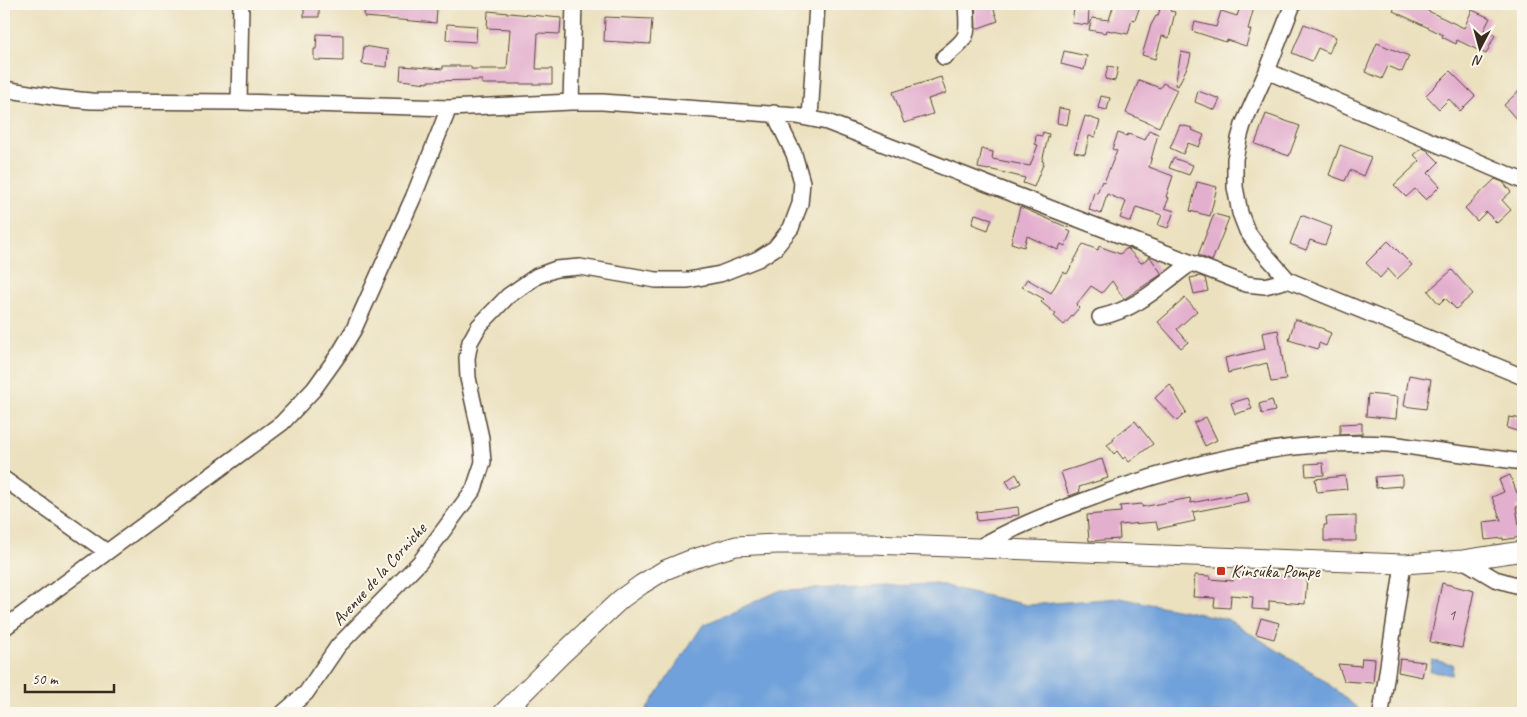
<svg xmlns="http://www.w3.org/2000/svg" width="1527" height="717" font-family="Caveat,sans-serif">
  <style>
    .water { fill: #70a1da; stroke: #56667c }
    .building { fill: #e3afce }
    .lines { fill: none; stroke-linecap: round; stroke-linejoin: round }
    .minor-casing { stroke: #554536; stroke-width: 18 }
    .major-casing { stroke: #554536; stroke-width: 21 }
    .minor { stroke: #fff; stroke-width: 15 }
    .major { stroke: #fff; stroke-width: 19 }
    .poi-dot { fill: #c8321e; stroke: #fbf7ec; stroke-width: 2 }
    .labels { text-anchor: middle; stroke-width: 4; stroke-linejoin: round; paint-order: stroke }
    .number-label { font-size: 15px; fill: #654b4a }
    .poi-label { font-size: 18px; fill: #3b2a1e; stroke: #fbf7ec; text-anchor: start }
    .street-label { font-size: 18px; fill: #3b2a1e; stroke: #fbf7ec }
  </style>
  <rect width="100%" height="100%" fill="#fbf7ec"/>
  <filter id="ink" filterUnits="userSpaceOnUse"><feTurbulence type="fractalNoise" baseFrequency=".02" numOctaves="2"/><feDisplacementMap in="SourceGraphic" scale="10" xChannelSelector="R" yChannelSelector="G"/><feConvolveMatrix kernelMatrix="1 2 1 2 8 2 1 2 1" color-interpolation-filters="sRGB"/></filter>
  <filter id="wash" filterUnits="userSpaceOnUse"><feTurbulence type="fractalNoise" baseFrequency=".0096" numOctaves="4" result="noise"/><feDisplacementMap in="SourceGraphic" scale="20" xChannelSelector="R" yChannelSelector="G"/><feGaussianBlur stdDeviation="1.12" result="paint"/><feColorMatrix in="noise" values="0 0 0 0 0 0 0 0 0 0 0 0 0 0 0 0 0 1.4 0 .05"/><feComposite in="paint" operator="in"/></filter>
  <g filter="url(#wash)">
    <rect width="100%" height="100%" fill="#ebe1bf"/>
    <!-- water -->
    <path class="water" d="M 936,584 L 1027,605 L 1120,598 L 1227,619 L 1320,677 L 1361,711 L 1386,713 L 644,713 L 703,625 L 781,590 Z
      M 1432,660 L 1453,664 L 1452,675 L 1430,671 Z"/>
    <g id="blocks">
      <!-- building -->
      <path class="building" d="M 365,4 L 394,4 L 437,7 L 436,23 L 364,17 Z
        M 975,4 L 992,4 L 998,21 L 976,29 Z
        M 1114,4 L 1132,4 L 1140,6 L 1135,20 L 1132,19 L 1128,34 L 1107,30 L 1106,33 L 1089,30 L 1092,18 L 1109,20 Z
        M 1241,4 L 1255,4 L 1248,29 L 1251,30 L 1246,46 L 1227,40 L 1226,42 L 1192,31 L 1195,22 L 1216,27 L 1221,11 L 1237,16 Z
        M 1396,4 L 1429,4 L 1426,10 L 1464,28 L 1472,10 L 1490,18 L 1484,30 L 1495,35 L 1486,54 L 1457,40 L 1456,44 L 1442,37 L 1443,35 L 1429,28 L 1393,11 Z
        M 304,5 L 319,5 L 319,17 L 304,17 Z
        M 1161,5 L 1171,7 L 1170,11 L 1175,12 L 1169,38 L 1162,36 L 1155,59 L 1142,55 L 1151,25 L 1156,16 L 1158,16 Z
        M 1074,8 L 1089,10 L 1088,25 L 1072,23 Z
        M 488,11 L 561,18 L 560,34 L 538,33 L 536,69 L 552,69 L 552,84 L 482,84 L 482,80 L 428,81 L 428,83 L 400,80 L 401,66 L 443,69 L 443,66 L 471,66 L 471,69 L 507,69 L 510,29 L 487,28 Z
        M 605,17 L 652,19 L 650,44 L 604,41 Z
        M 447,24 L 477,26 L 476,42 L 446,40 Z
        M 1304,24 L 1336,37 L 1329,53 L 1318,48 L 1312,61 L 1292,53 Z
        M 317,34 L 343,35 L 343,61 L 314,60 L 314,49 L 316,49 Z
        M 1377,43 L 1409,56 L 1402,72 L 1388,66 L 1382,79 L 1365,72 Z
        M 364,46 L 388,50 L 387,67 L 362,64 Z
        M 1064,51 L 1087,56 L 1084,70 L 1061,64 Z
        M 1181,52 L 1191,54 L 1189,63 L 1178,86 L 1175,85 Z
        M 1108,66 L 1118,68 L 1115,81 L 1105,79 Z
        M 1450,71 L 1475,96 L 1460,111 L 1449,99 L 1439,109 L 1426,95 Z
        M 941,77 L 946,93 L 928,99 L 933,114 L 904,123 L 893,92 Z
        M 1139,80 L 1160,88 L 1163,83 L 1177,90 L 1159,127 L 1126,113 Z
        M 1523,87 L 1523,114 L 1517,120 L 1504,105 Z
        M 1198,91 L 1220,99 L 1215,110 L 1195,102 Z
        M 1101,96 L 1110,98 L 1107,110 L 1098,108 Z
        M 1059,108 L 1070,110 L 1067,125 L 1057,123 Z
        M 1266,114 L 1300,126 L 1289,156 L 1255,144 Z
        M 1085,116 L 1100,121 L 1095,137 L 1089,136 L 1085,154 L 1074,152 Z
        M 1180,125 L 1193,128 L 1192,130 L 1204,135 L 1199,147 L 1188,143 L 1183,154 L 1170,148 Z
        M 1149,130 L 1158,134 L 1149,167 L 1173,176 L 1166,197 L 1169,198 L 1165,208 L 1174,211 L 1168,228 L 1158,225 L 1162,215 L 1136,207 L 1131,222 L 1120,218 L 1126,202 L 1107,194 L 1101,214 L 1089,210 L 1094,192 L 1097,193 L 1102,181 L 1104,182 L 1117,151 L 1112,149 L 1118,133 L 1127,136 L 1128,134 L 1145,140 Z
        M 1043,132 L 1049,134 L 1042,161 L 1044,162 L 1034,187 L 1023,183 L 1025,178 L 989,169 L 989,170 L 978,168 L 982,149 L 993,152 L 992,159 L 1030,166 L 1038,145 L 1035,144 L 1036,135 L 1042,136 Z
        M 1340,145 L 1371,157 L 1363,176 L 1350,170 L 1345,181 L 1329,175 Z
        M 1422,148 L 1427,150 L 1439,162 L 1428,173 L 1440,186 L 1426,200 L 1415,189 L 1406,197 L 1394,185 L 1420,161 L 1414,155 Z
        M 1173,158 L 1193,165 L 1189,175 L 1169,168 Z
        M 1495,179 L 1503,182 L 1511,192 L 1502,200 L 1511,210 L 1497,223 L 1486,212 L 1477,221 L 1465,208 Z
        M 1197,182 L 1217,187 L 1210,216 L 1190,211 Z
        M 1020,207 L 1069,228 L 1067,230 L 1071,232 L 1065,246 L 1061,244 L 1058,250 L 1027,236 L 1024,247 L 1011,243 Z
        M 975,214 L 992,219 L 988,230 L 972,224 Z
        M 1214,214 L 1229,218 L 1212,261 L 1198,255 Z
        M 1301,215 L 1332,227 L 1325,245 L 1310,240 L 1306,250 L 1290,244 Z
        M 1388,241 L 1412,265 L 1397,279 L 1388,269 L 1380,278 L 1366,263 Z
        M 1083,244 L 1098,250 L 1099,246 L 1120,254 L 1127,248 L 1141,263 L 1150,257 L 1162,274 L 1124,299 L 1112,281 L 1102,293 L 1091,286 L 1076,305 L 1079,308 L 1064,325 L 1054,316 L 1056,314 L 1041,302 L 1044,299 L 1022,287 L 1027,279 L 1051,293 L 1063,272 L 1067,274 Z
        M 1452,270 L 1473,294 L 1456,309 L 1445,298 L 1439,304 L 1428,291 Z
        M 1200,276 L 1205,278 L 1208,291 L 1194,294 L 1190,278 Z
        M 1185,298 L 1197,311 L 1177,329 L 1188,342 L 1181,348 L 1158,322 Z
        M 1295,319 L 1324,329 L 1324,330 L 1331,333 L 1326,346 L 1319,343 L 1318,349 L 1289,340 Z
        M 1278,330 L 1286,380 L 1271,382 L 1267,363 L 1228,373 L 1225,358 L 1265,349 L 1262,333 Z
        M 1409,375 L 1431,379 L 1426,409 L 1404,406 Z
        M 1170,384 L 1186,412 L 1177,421 L 1155,398 Z
        M 1368,394 L 1398,397 L 1396,419 L 1366,416 Z
        M 1248,398 L 1252,409 L 1235,414 L 1231,403 Z
        M 1272,400 L 1275,411 L 1262,414 L 1259,404 Z
        M 1206,417 L 1217,440 L 1205,446 L 1194,423 Z
        M 1509,417 L 1523,419 L 1523,433 L 1507,428 Z
        M 1135,421 L 1153,444 L 1129,462 L 1125,457 L 1123,459 L 1117,451 L 1114,454 L 1107,445 L 1114,440 L 1113,438 Z
        M 1362,423 L 1362,434 L 1340,435 L 1340,424 Z
        M 1102,459 L 1108,478 L 1079,487 L 1080,492 L 1069,496 L 1061,472 Z
        M 1323,463 L 1324,475 L 1306,476 L 1305,464 Z
        M 1016,474 L 1021,483 L 1011,489 L 1006,481 Z
        M 1402,475 L 1402,486 L 1376,488 L 1375,477 Z
        M 1510,475 L 1517,493 L 1523,492 L 1523,506 L 1516,507 L 1521,537 L 1503,540 L 1503,538 L 1485,540 L 1483,522 L 1501,520 L 1492,497 L 1504,492 L 1499,480 Z
        M 1345,476 L 1347,489 L 1317,492 L 1315,479 Z
        M 1247,492 L 1249,501 L 1193,512 L 1195,521 L 1158,529 L 1156,522 L 1119,525 L 1120,539 L 1089,541 L 1087,515 L 1121,512 L 1120,506 L 1142,504 L 1142,507 L 1190,498 L 1191,503 Z
        M 1018,507 L 1019,515 L 1011,516 L 1011,517 L 977,521 L 976,512 Z
        M 1356,516 L 1356,541 L 1324,541 L 1324,525 L 1327,525 L 1326,517 Z
        M 1233,572 L 1307,578 L 1305,604 L 1269,601 L 1269,610 L 1252,609 L 1253,597 L 1231,595 L 1230,608 L 1214,607 L 1215,598 L 1193,597 L 1195,575 L 1210,576 L 1210,579 L 1233,581 Z
        M 1442,583 L 1474,591 L 1462,648 L 1430,642 Z
        M 1261,618 L 1279,623 L 1274,639 L 1256,634 Z
        M 1362,658 L 1375,659 L 1373,683 L 1344,681 L 1338,664 L 1361,666 Z
        M 1400,659 L 1425,662 L 1422,677 L 1398,672 Z"/>
    </g>
  </g>
  <g filter="url(#ink)">
    <use href="#blocks" fill-opacity="0" stroke="#554536" stroke-width="1"/>
    <g class="lines">
      <!-- minor casing -->
      <g class="minor-casing">
        <path id="minor" d="M 1293,4 L 1267,71 L 1243,125 L 1239,139 L 1235,159 L 1235,187 L 1240,213 L 1247,231 L 1257,245 L 1288,280 L 1523,377
          M 944,57 C 970,36 968,37 966,4
          M 1267,71 L 1523,181
          M 4,89 L 59,98 L 91,101 L 239,102 L 449,108 L 571,102 L 602,102 L 797,116 L 827,122 L 1246,284 L 1265,286 L 1288,280
          M 239,102 L 241,4
          M 571,102 L 574,4
          M 810,118 L 817,4
          M 1100,317 C 1138,309 1161,285 1191,263
          M 4,479 L 107,552
          M 978,548 C 1010,529 1043,516 1078,503 C 1175,465 1283,439 1388,444 C 1403,445 1418,448 1433,450 C 1463,454 1493,458 1523,462
          M 1463,560 L 1495,579 L 1523,587
          M 4,628 L 282,423 L 314,389 L 339,354 L 354,329 L 413,198 L 449,108
          M 283,713 L 306,693 L 338,646 L 420,562 L 474,489 L 483,462 L 481,438 L 468,378 L 467,358 L 470,342 L 479,326 L 508,296 L 537,276 L 556,269 L 580,267 L 656,280 L 688,280 L 720,274 L 758,259 L 775,248 L 791,228 L 800,204 L 802,182 L 794,154 L 774,113
          M 1381,713 L 1403,564"/>
      </g>
      <!-- major casing -->
      <g class="major-casing">
        <path id="major" d="M 503,713 L 561,655 L 621,599 L 642,584 L 665,570 L 690,560 L 736,546 L 777,544 L 871,544 L 1403,564 L 1463,560 L 1523,551"/>
      </g>
      <!-- minor -->
      <use href="#minor" class="minor"/>
      <!-- major -->
      <use href="#major" class="major"/>
    </g>
  </g>
  <!-- markers -->
  <rect class="poi-dot" x="1216" y="566" width="10" height="10" rx="2.5"/>
  <g class="labels">
    <!-- number labels -->
    <g class="number-label">
      <text x="1452" y="620">1</text>
    </g>
    <!-- poi labels -->
    <g class="poi-label">
      <text x="1231" y="577">Kinsuka Pompe</text>
    </g>
    <!-- street labels -->
    <g class="street-label">
      <text transform="translate(379 574) rotate(-48)" y="6">Avenue de la Corniche</text>
    </g>
  </g>
  <!-- margin -->
  <rect width="1527" height="717" fill="none" stroke="#fbf7ec" stroke-width="20"/>
  <!-- north arrow -->
  <g transform="translate(1480 48) rotate(186)" stroke="#fbf7ec" stroke-width="4" paint-order="stroke">
  <path d="M0-4L9 19L0 12L-9 19Z" fill="#3b2a1e"/>
  <text y="-8" font-size="14" font-weight="bold" text-anchor="middle" fill="#3b2a1e">N</text>
  </g>
  <!-- scale -->
  <path d="M25 684v8h89v-8" fill="none" stroke="#3b2a1e" stroke-width="2.5"/>
  <text x="32" y="684" font-size="15" fill="#3b2a1e" stroke="#fbf7ec" stroke-width="4" paint-order="stroke">50 m</text>
</svg>
